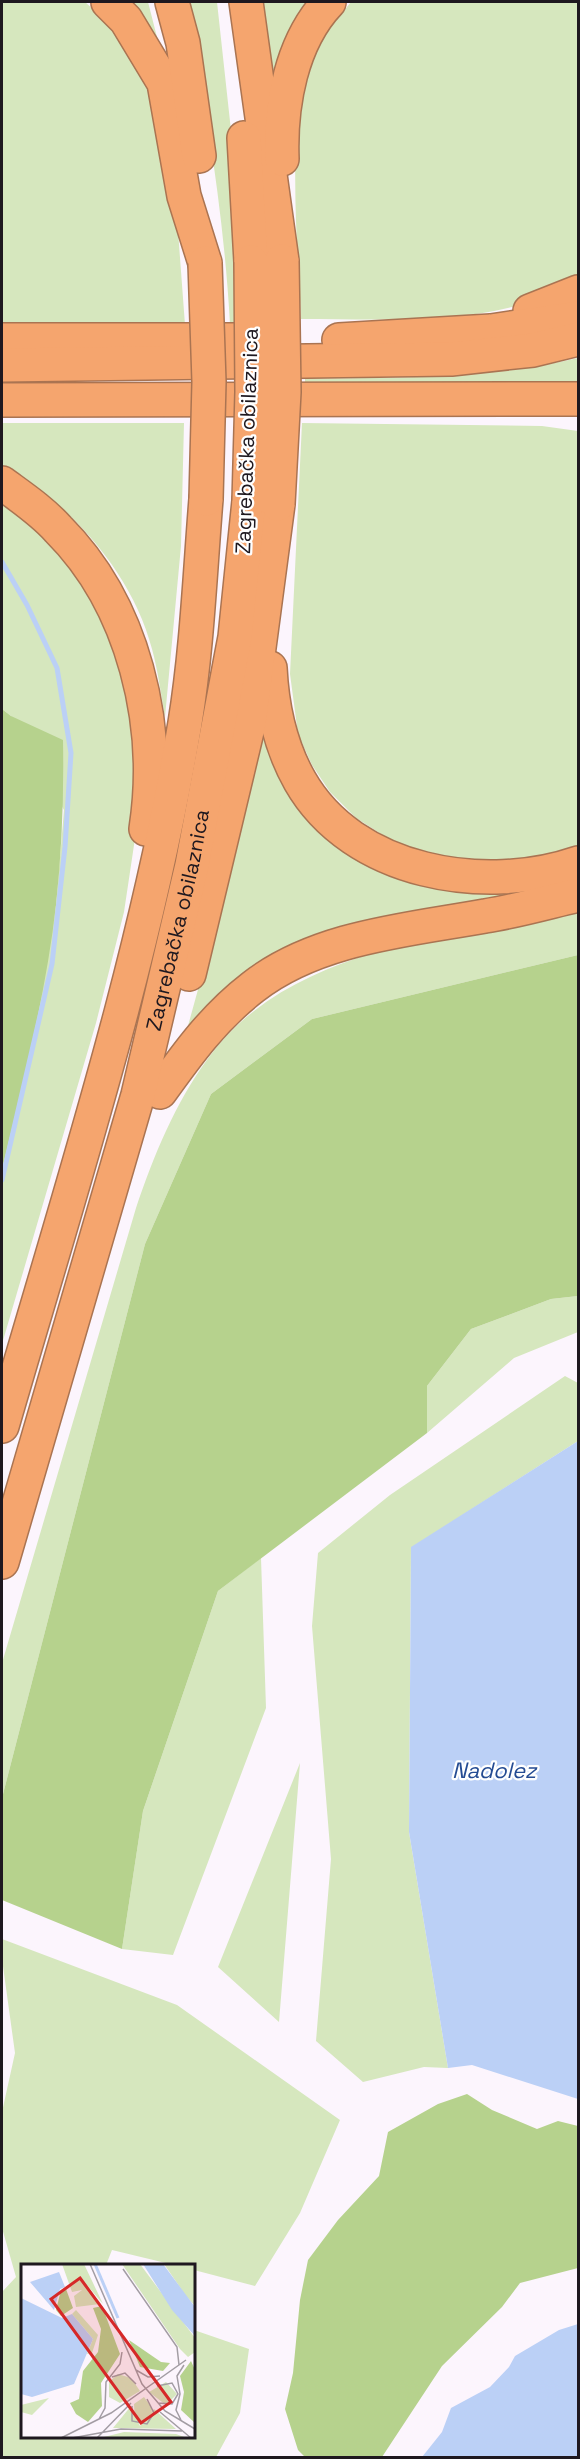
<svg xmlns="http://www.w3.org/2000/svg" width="580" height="2459" font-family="'Space Grotesk',sans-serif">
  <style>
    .green { fill: #d6e7be }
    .forest { fill: #b6d28d }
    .water { fill: #bbd0f6 }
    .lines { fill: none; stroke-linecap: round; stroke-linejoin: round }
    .stream { stroke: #bbd0f6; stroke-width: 5 }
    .highway-casing { stroke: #aa7452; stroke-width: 36 }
    .highway { stroke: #f5a56e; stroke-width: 33 }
    .highway-bridge-casing { stroke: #aa7452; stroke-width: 36; stroke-linecap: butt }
    .highway-bridge { stroke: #f5a56e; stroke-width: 33 }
    .labels { text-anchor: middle; stroke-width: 4.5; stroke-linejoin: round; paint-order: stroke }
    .street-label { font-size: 21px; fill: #1e181f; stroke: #fff }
    .water-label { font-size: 22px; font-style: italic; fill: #254c93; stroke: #fff }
    .inset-river { fill: none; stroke: #bbd0f6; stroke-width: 3 }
    .inset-road { fill: none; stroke: #a39da4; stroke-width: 1.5 }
    .view { fill: #d62828; fill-opacity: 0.15; stroke: #d62828; stroke-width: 3 }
    .inset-edge { fill: none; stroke: #1e181f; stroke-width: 3 }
  </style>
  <rect width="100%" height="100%" fill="#fcf5fd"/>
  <!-- green -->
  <path class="green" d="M 2,2 L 85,2 L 120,33 L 146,72 L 176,204 L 185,325 L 2,326 Z
    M 126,2 L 148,2 L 158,41 Z
    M 187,2 L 217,2 L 234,158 L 238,325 L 230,324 C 224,215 206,109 187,2 Z
    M 261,2 L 317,2 L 275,112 Z
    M 351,2 L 578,2 L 578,279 C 565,286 551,293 537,299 C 470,325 373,319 301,319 C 298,248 285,123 312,58 C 321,37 337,19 351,2 Z
    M 578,358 L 578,383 L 305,382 L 305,378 C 395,379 490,378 578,358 Z
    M 2,423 L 184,423 L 181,546 L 165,717 C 161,694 158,671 152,649 C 132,572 70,504 2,465 Z
    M 302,423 L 542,426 L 578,431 L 578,848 L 549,857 L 488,864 L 422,853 L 392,841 L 356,818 L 330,792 L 312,765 L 298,734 L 290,674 Z
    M 2,496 L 81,570 L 131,686 L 140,805 L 124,912 L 96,1023 L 2,1344 L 2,1170 L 41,997 L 56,905 L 64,810 L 11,716 L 2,709 Z
    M 264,702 L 333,835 L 553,887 L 368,921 L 183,1044 C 214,931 247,819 264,702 Z
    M 578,909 L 578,955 L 312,1019 L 211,1094 L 145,1244 L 2,1798 L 2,1663 L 136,1208 C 154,1155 175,1103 209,1057 C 288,948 456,934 578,909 Z
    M 578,1296 L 578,1332 L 514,1358 L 427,1433 L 427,1386 L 471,1329 L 551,1299 Z
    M 565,1376 L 578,1383 L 578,1441 L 411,1548 L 409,1832 L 448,2068 L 424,2067 L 363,2082 L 316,2041 L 331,1859 L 312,1626 L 318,1553 L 390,1495 Z
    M 261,1558 L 266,1708 L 173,1955 L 122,1949 L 143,1811 L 218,1591 Z
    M 300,1763 L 279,2022 L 218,1967 Z
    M 2,1939 L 177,2005 L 340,2120 L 300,2213 L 255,2286 L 194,2270 L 194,2266 L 174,2265 L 112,2250 L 106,2265 L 22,2266 L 22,2436 L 194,2436 L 194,2330 L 249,2349 L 240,2413 L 216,2457 L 2,2457 L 2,2292 L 16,2277 L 2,2228 L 2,2112 L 15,2053 L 2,1959 Z"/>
  <!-- forest -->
  <path class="forest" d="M 2,709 L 11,716 L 63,740 C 64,795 62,850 56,905 C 46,994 23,1082 2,1170 Z
    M 578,955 L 578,1296 L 551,1299 L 471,1329 L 427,1386 L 427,1433 L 218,1591 L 143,1811 L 122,1949 L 2,1900 L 2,1798 L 145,1244 L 211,1094 L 312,1019 Z
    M 467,2094 L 492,2110 L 537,2129 L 558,2121 L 578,2126 L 578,2268 L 520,2283 L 502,2307 L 442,2366 L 382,2457 L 305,2457 L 298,2450 L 285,2409 L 293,2373 L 300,2300 L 308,2260 L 338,2220 L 379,2176 L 388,2132 L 438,2104 Z"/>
  <!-- water -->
  <path class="water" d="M 578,1441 L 578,2099 L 472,2065 L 448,2068 L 409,1832 L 411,1547 Z
    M 578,2324 L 578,2457 L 422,2457 L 442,2432 L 451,2408 L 490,2387 L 509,2367 L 515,2356 L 559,2330 Z"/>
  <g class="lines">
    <!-- stream -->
    <path class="stream" d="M 2,562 L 27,605 L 57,668 L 71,753 L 65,847 L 52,964 L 2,1180"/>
    <!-- highway casing -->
    <g class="highway-casing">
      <g id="highway">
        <path d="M 108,2 L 126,20 L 164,83 L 184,196 L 205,263"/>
        <path d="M 172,2 L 183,43 L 199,156"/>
        <path d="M 246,2 L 282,261"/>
        <path d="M 244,138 L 251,262"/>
        <path d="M 282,159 C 280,105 291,42 329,2"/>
        <path d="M 530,311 L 578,292"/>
        <path d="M 2,340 L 279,340"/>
        <path d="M 339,340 L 491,331 L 578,318"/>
        <path d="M 2,365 L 451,359 L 533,350 L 578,339"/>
        <path d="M 2,400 L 578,399"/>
        <path d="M 2,483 C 21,497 42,511 58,529 C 134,605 162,725 146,829"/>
        <path d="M 270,668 C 272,708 280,746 300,781 C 353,874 485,895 578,863"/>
        <path d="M 189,974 L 249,723 L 278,504"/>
        <path d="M 160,1092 C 188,1053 214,1017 253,987 C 317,937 408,930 485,916 C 517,911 548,902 578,895"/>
        <path d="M 2,1426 C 69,1194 145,962 185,723 C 197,649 200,573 206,499"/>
        <path id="s1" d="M 2,1562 L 138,1095 L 192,865 L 235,637 L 249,501"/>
      </g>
    </g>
    <!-- highway -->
    <use href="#highway" class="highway"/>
    <!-- highway-bridge casing -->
    <g class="highway-bridge-casing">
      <path id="highway-bridge" d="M 205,263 L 209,382 L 206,499
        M 249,501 L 252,392 L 251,262
        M 278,504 L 284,392 L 282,261"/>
    </g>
    <!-- highway-bridge -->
    <use href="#highway-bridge" class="highway-bridge"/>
  </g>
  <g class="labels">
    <!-- street labels -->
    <g class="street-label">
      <text transform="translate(247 441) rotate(-88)" y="7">Zagrebačka obilaznica</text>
      <text dy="7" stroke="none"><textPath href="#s1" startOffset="666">Zagrebačka obilaznica</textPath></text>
    </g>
    <!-- water labels -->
    <g class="water-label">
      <text x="494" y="1778">Nadolez</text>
    </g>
  </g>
  <!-- overview -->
  <g transform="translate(21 2264)">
    <rect width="174" height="174" fill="#fcf5fd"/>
    <path d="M 41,0 L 63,0 L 82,40 L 66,21 L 79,40 L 55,43 L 53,32 L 61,26 L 51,28 ZM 101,0 L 119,0 L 174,74 L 174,88 L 167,93 L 159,85 ZM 143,0 L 174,0 L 174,42 L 165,32 ZM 55,46 L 77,71 L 71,89 L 66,90 L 72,75 L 51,50 ZM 97,110 L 110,114 L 119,127 L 99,139 L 88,133 L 88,118 ZM 145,118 L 156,130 L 145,141 L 128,128 ZM 123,133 L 131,144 L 130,156 L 114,159 L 113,140 ZM 28,134 L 11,151 L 0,148 L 0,141 ZM 110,142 L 119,162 L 133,145 L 155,165 L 92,164 ZM 103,168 L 155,170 L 166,174 L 79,174 Z" fill="#d6e7be"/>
    <path d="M 45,25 L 52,44 L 40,52 L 35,46 L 40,26 ZM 81,42 L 99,90 L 80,119 L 81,142 L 67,158 L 55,150 L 49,139 L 58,135 L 62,107 L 77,88 L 80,65 L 72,44 ZM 108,76 L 140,98 L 149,99 L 142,107 L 119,103 ZM 170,97 L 174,106 L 174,159 L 160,146 L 163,128 L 159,112 Z" fill="#b6d28d"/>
    <path d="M 122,0 L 142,0 L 174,43 L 174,72 L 151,46 ZM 38,8 L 44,23 L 39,25 L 33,46 L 9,18 ZM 0,34 L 41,54 L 51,50 L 72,75 L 53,120 L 11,133 L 0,130 Z" fill="#bbd0f6"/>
    <path class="inset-river" d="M 74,0 L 97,54"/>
    <path class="inset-road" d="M 69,0 L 121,120 L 144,147 L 174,165M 102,5 L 156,83 L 158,101M 115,106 L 127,113 L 139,112M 91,113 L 104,109 L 115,120M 136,122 L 151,119 L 157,130 L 151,140 L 137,139M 111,142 L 111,157 L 126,160 L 133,149 L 126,135M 139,148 L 170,174M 78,155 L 84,144 L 85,118 L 99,100 L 101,88M 160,156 L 155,146 L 159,130 L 156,112 L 163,101M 40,174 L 90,149 L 165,96M 51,174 L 100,165 L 161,167M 76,174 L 110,139"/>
    <path class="view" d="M 59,14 L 150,138 L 120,159 L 30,35 Z"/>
    <rect width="174" height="174" class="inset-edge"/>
  </g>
  <!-- border -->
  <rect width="580" height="2459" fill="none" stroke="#1e181f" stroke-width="6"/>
</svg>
